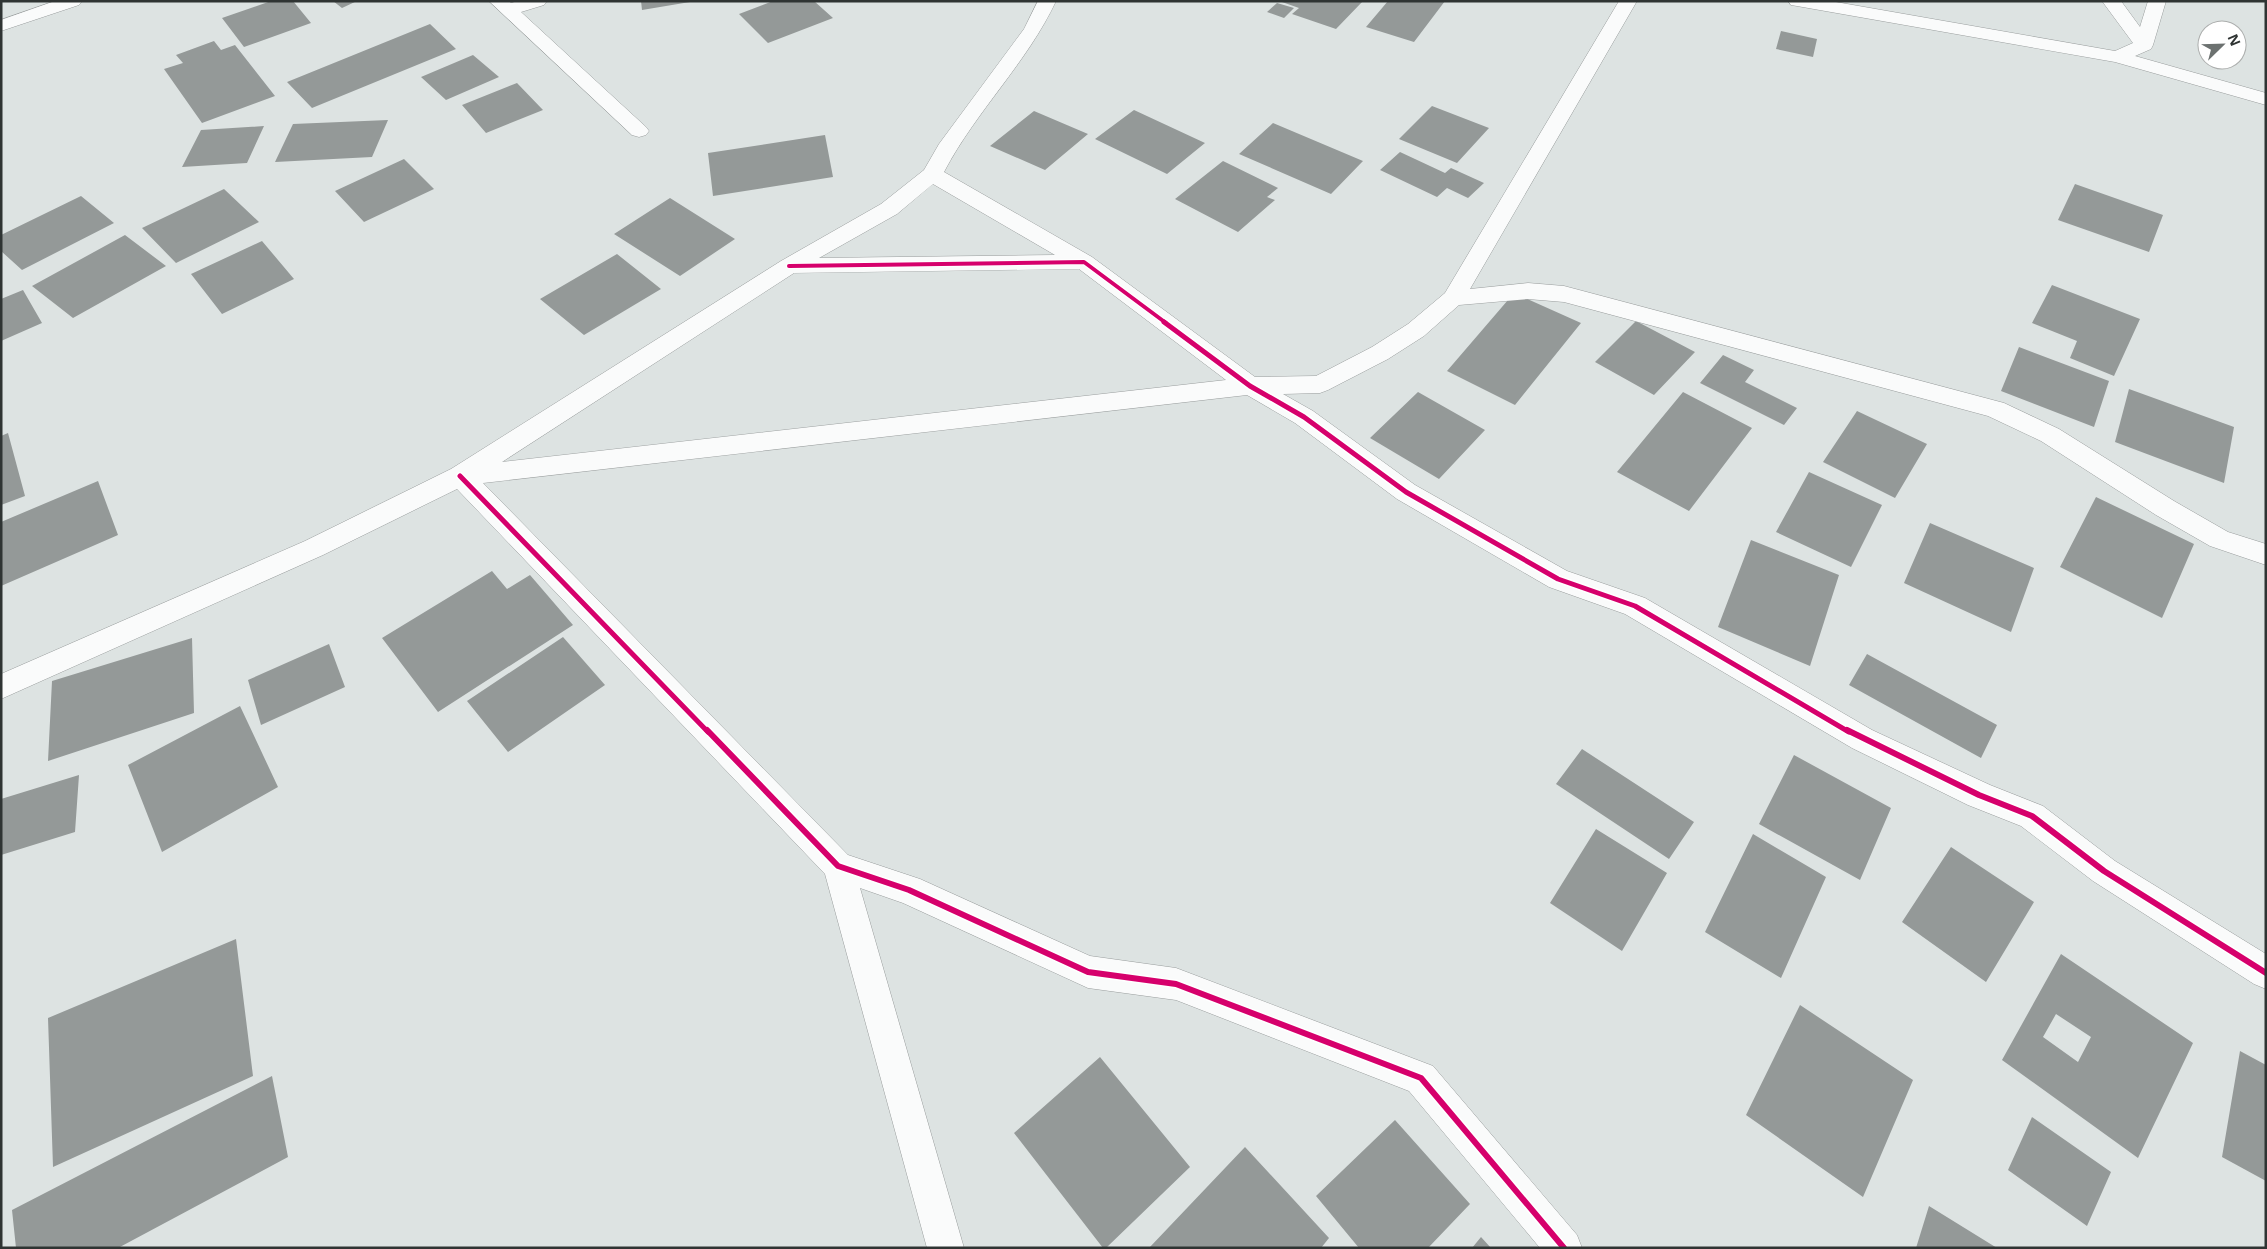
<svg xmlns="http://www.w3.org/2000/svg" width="2267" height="1249" font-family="'Noto Sans',sans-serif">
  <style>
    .building { fill: #949998; fill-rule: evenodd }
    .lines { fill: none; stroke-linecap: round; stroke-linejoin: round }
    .minor-casing { stroke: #999d9d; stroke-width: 1 }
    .minor { fill: #fafbfb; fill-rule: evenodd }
    .cycleway-far2-casing { stroke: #fff; stroke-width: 6 }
    .cycleway-far1-casing { stroke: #fff; stroke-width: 8 }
    .cycleway-casing { stroke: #fff; stroke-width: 9 }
    .cycleway-far2 { stroke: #d6006c; stroke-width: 4 }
    .cycleway-far1 { stroke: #d6006c; stroke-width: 5 }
    .cycleway { stroke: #d6006c; stroke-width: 6 }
  </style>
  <rect width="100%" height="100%" fill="#dde3e2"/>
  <!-- building -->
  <path class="building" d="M 271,1 L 293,1 L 311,23 L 244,47 L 222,18 Z
    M 333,1 L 357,1 L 342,8 Z
    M 641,1 L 690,1 L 690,2 L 642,10 Z
    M 773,1 L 814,1 L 833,18 L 768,43 L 739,14 Z
    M 1363,1 L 1336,29 L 1292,14 L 1299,8 L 1282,2 Z
    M 1388,1 L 1445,1 L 1414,42 L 1366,27 Z
    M 1277,3 L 1294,8 L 1284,18 L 1267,12 Z
    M 430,24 L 456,49 L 312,108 L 287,82 Z
    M 1781,31 L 1817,39 L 1813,57 L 1776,49 Z
    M 214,41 L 221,50 L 235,45 L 275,96 L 202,123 L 164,69 L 183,63 L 176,55 Z
    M 473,55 L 499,77 L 446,100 L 421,77 Z
    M 517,83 L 543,110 L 486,133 L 462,105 Z
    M 1432,106 L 1489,128 L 1457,163 L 1399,139 Z
    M 1134,110 L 1205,143 L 1167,174 L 1095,139 Z
    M 1034,111 L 1088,134 L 1045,170 L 990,146 Z
    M 388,120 L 372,157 L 275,162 L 293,124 Z
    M 1273,123 L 1363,161 L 1331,194 L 1239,154 Z
    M 264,126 L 247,163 L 182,167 L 201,130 Z
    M 825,135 L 833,177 L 713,196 L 708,153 Z
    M 1400,152 L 1445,173 L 1451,168 L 1484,183 L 1468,198 L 1447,188 L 1437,197 L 1380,170 Z
    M 404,159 L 434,189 L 364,222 L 335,191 Z
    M 1223,161 L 1278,188 L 1267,197 L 1275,200 L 1238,232 L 1175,199 Z
    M 2075,184 L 2163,215 L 2149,252 L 2058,220 Z
    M 224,189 L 259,222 L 176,263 L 142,228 Z
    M 81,196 L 114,223 L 22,270 L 1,251 L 1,235 Z
    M 670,198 L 735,239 L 680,276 L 614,234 Z
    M 125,235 L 166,266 L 73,318 L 32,286 Z
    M 262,241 L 294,279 L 222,314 L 191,274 Z
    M 617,254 L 661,289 L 584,335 L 540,299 Z
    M 2052,285 L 2140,319 L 2114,376 L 2070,358 L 2077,341 L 2032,323 Z
    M 23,290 L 42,323 L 1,341 L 1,299 Z
    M 1514,293 L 1581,323 L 1515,405 L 1447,371 Z
    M 1636,321 L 1695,352 L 1654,395 L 1595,362 Z
    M 2019,347 L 2109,381 L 2094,427 L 2001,391 Z
    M 1723,355 L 1754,370 L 1745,382 L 1797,408 L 1784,425 L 1700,383 Z
    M 2129,389 L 2234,427 L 2224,483 L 2115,442 Z
    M 1418,392 L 1485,430 L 1439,479 L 1370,438 Z
    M 1683,392 L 1752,428 L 1689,511 L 1617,472 Z
    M 1857,411 L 1927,444 L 1895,498 L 1823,462 Z
    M 8,433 L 25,496 L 1,505 L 1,436 Z
    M 1809,472 L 1882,505 L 1851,567 L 1776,532 Z
    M 98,481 L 118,535 L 1,586 L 1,522 Z
    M 2096,497 L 2194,544 L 2162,618 L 2060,567 Z
    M 1930,523 L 2034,568 L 2011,632 L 1904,583 Z
    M 1751,540 L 1839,575 L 1810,666 L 1718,627 Z
    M 492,571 L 507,589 L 530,575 L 573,625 L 438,712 L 382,638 Z
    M 563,637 L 605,685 L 508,752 L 467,701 Z
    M 192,638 L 194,713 L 48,761 L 52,681 Z
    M 329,644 L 345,687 L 261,725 L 248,680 Z
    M 1867,654 L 1997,725 L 1981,758 L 1849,685 Z
    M 240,706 L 278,787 L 162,852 L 128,765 Z
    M 1582,749 L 1694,822 L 1669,859 L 1556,784 Z
    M 1794,755 L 1891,808 L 1860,880 L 1759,824 Z
    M 79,775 L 75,832 L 1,855 L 1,799 Z
    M 1596,829 L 1667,873 L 1622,951 L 1550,903 Z
    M 1753,834 L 1826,877 L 1781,978 L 1705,932 Z
    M 1951,847 L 2034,902 L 1986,982 L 1902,922 Z
    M 236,939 L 253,1076 L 53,1167 L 48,1018 Z
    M 2061,954 L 2193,1043 L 2138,1158 L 2002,1060 ZM 2056,1014 L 2091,1037 L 2078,1062 L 2043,1037 Z
    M 1800,1005 L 1913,1080 L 1863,1197 L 1746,1115 Z
    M 2240,1051 L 2266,1065 L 2266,1181 L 2222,1157 Z
    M 1100,1057 L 1190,1167 L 1106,1248 L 1103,1248 L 1014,1133 Z
    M 272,1076 L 288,1157 L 118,1248 L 16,1248 L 12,1210 Z
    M 2032,1117 L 2111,1172 L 2087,1226 L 2008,1170 Z
    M 1395,1120 L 1470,1204 L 1428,1248 L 1359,1248 L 1316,1196 Z
    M 1245,1147 L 1329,1238 L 1321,1248 L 1149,1248 Z
    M 1929,1206 L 1997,1248 L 1916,1248 Z
    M 1481,1237 L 1491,1248 L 1472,1248 Z"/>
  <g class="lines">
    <!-- minor casing -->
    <g class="minor-casing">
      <path id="minor" d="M 55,1 L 82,1 L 79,5 L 1,31 L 1,20 Z
        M 489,1 L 509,1 L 511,3 L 518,1 L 547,1 L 544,5 L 521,12 L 646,127 L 649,131 L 646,135 L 639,137 L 632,135 Z
        M 1038,1 L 1056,1 C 1027,63 976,111 944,172 L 1092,257 L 1255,377 L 1316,376 L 1372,347 L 1408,324 L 1445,293 L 1619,1 L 1637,1 L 1470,289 L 1528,283 L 1564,286 L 2004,403 L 2059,429 L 2174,501 L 2228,532 L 2266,544 L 2266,565 L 2210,546 L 2156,515 L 2041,441 L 1988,416 L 1564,302 L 1528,299 L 1459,305 L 1424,336 L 1388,359 L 1328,390 L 1320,393 L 1283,394 L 1313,411 L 1415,485 L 1567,571 L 1645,598 L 1872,730 L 1990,785 L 2043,806 L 2115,861 L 2266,954 L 2266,989 L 2254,984 L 2093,881 L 2021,826 L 1968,805 L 1852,748 L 1625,614 L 1549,587 L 1397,499 L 1295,423 L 1247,395 L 483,483 L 848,855 L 920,879 L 1090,956 L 1176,968 L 1433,1066 L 1577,1235 L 1582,1248 L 1540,1248 L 1409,1091 L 1176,1000 L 1088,988 L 903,903 L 860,888 L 964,1248 L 927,1248 L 825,874 L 457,489 L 323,555 L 1,699 L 1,674 L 305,541 L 451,469 L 781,261 L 881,204 L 924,170 L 939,144 L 1024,29 ZM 933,184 L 1055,255 L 819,258 L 897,214 ZM 1079,269 L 1226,380 L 502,462 L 794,273 Z
        M 1788,1 L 1830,1 L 2115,51 L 2133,43 L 2102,1 L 2121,1 L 2140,27 L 2148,1 L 2166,1 L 2153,45 L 2151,49 L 2135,56 L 2266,93 L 2266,105 L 2115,62 L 1797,6 L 1791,5 Z"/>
    </g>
    <!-- minor -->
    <use href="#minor" class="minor"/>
    <!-- cycleway-far2 casing -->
    <g class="cycleway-far2-casing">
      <path id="cycleway-far2" d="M 789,266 L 1084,262 L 1166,323"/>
    </g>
    <!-- cycleway-far1 casing -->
    <g class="cycleway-far1-casing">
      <path id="cycleway-far1" d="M 1164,322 L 1250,386 L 1304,417 L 1406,492 L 1558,579 L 1635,606 L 1849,732
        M 460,476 L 708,732"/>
    </g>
    <!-- cycleway casing -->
    <g class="cycleway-casing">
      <path id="cycleway" d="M 707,730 L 838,866 L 909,890 L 1088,972 L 1176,984 L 1421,1078 L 1564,1248
        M 1847,730 L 1979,795 L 2032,816 L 2104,871 L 2266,973"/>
    </g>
    <!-- cycleway-far2 -->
    <use href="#cycleway-far2" class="cycleway-far2"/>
    <!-- cycleway-far1 -->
    <use href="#cycleway-far1" class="cycleway-far1"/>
    <!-- cycleway -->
    <use href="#cycleway" class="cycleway"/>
  </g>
  <!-- border -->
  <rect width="2267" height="1249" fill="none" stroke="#2f3433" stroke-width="5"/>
  <!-- north arrow -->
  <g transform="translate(2222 45) rotate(67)"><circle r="24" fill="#ffffff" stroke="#acaead"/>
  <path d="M0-4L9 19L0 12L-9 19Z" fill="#6c7170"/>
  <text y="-8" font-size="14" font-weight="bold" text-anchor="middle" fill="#2f3433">N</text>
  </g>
</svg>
